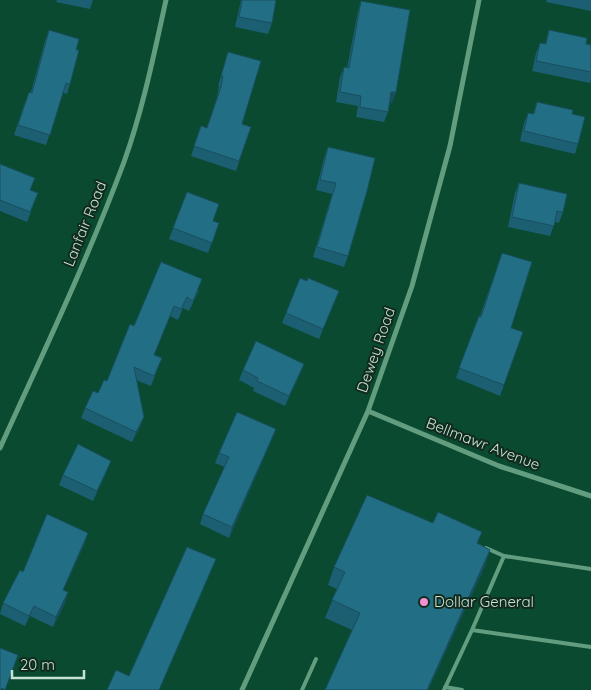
<svg xmlns="http://www.w3.org/2000/svg" width="591" height="690" font-family="Quicksand,sans-serif">
  <style>
    .lines { fill: none; stroke-linecap: round; stroke-linejoin: round }
    .service { stroke: #639d7f; stroke-width: 4 }
    .minor { stroke: #639d7f; stroke-width: 5 }
    .wall { fill: #1d5f72 }
    .shaded-wall { fill: #184e5d }
    .building { fill: #226f85; stroke: #184e5d }
    .poi-dot { fill: #f491d3; stroke: #122a1e; stroke-width: 2 }
    .labels { text-anchor: middle; stroke-width: 4; stroke-linejoin: round; paint-order: stroke }
    .street-label { font-size: 15px; fill: #c6e3d2; stroke: #122a1e }
    .poi-label { font-size: 15px; fill: #c6e3d2; stroke: #122a1e; text-anchor: start }
  </style>
  <rect width="100%" height="100%" fill="#094a30"/>
  <g class="lines">
    <!-- service -->
    <path class="service" d="M 486,548 L 504,556 L 591,569
      M 504,556 L 472,630 L 591,647
      M 445,687 L 462,690
      M 302,690 L 316,659
      M 444,690 L 472,630"/>
    <!-- minor -->
    <path class="minor" d="M 368,411 L 499,466 L 591,496
      M 0,448 C 43,353 88,259 124,162 C 143,109 154,54 166,0
      M 242,690 L 368,411 L 412,286 L 450,146 L 479,0"/>
  </g>
  <!-- wall -->
  <path class="wall" d="M 57,0 L 93,0 L 90,9 L 56,2 Z
    M 241,0 L 276,0 L 272,23 L 268,34 L 235,27 Z
    M 547,0 L 591,0 L 591,11 L 546,2 Z
    M 361,1 L 396,92 L 392,103 L 390,102 L 388,112 L 384,122 L 356,117 L 358,106 L 336,102 L 340,77 L 344,67 L 347,68 L 358,11 Z
    M 49,30 L 76,50 L 70,84 L 67,94 L 63,93 L 46,145 L 14,135 L 25,102 L 31,92 L 45,41 Z
    M 549,30 L 591,45 L 591,80 L 590,83 L 532,71 L 536,53 L 540,43 L 545,44 Z
    M 228,52 L 242,124 L 251,127 L 236,171 L 191,156 L 201,126 L 207,128 L 217,97 L 219,86 L 218,86 Z
    M 537,102 L 572,114 L 578,144 L 575,154 L 520,141 L 524,123 L 528,113 L 533,114 Z
    M 328,147 L 375,158 L 348,256 L 344,267 L 313,257 L 332,194 L 316,190 L 324,158 Z
    M 0,164 L 30,190 L 38,193 L 27,222 L 0,211 Z
    M 519,183 L 563,212 L 559,223 L 555,222 L 550,236 L 508,227 L 515,193 Z
    M 187,192 L 213,221 L 219,223 L 208,253 L 169,239 Z
    M 502,253 L 511,328 L 523,332 L 500,396 L 456,378 L 479,316 L 480,316 Z
    M 307,281 L 339,291 L 319,339 L 282,323 L 286,313 Z
    M 199,290 L 189,311 L 183,308 L 178,320 L 170,316 L 154,355 L 162,358 L 151,386 L 136,380 L 144,417 L 140,427 L 132,442 L 81,418 L 85,408 L 98,393 L 107,381 L 134,326 Z
    M 304,364 L 300,374 L 285,406 L 253,391 L 254,388 L 239,380 L 243,370 Z
    M 276,429 L 272,439 L 229,538 L 200,524 L 203,514 L 225,467 L 215,463 L 219,453 Z
    M 107,471 L 93,501 L 59,485 L 63,475 Z
    M 433,523 L 482,532 L 477,544 L 490,550 L 484,568 L 428,690 L 325,690 L 352,630 L 325,618 L 337,589 L 328,585 L 334,567 Z
    M 85,543 L 63,590 L 68,592 L 65,603 L 53,627 L 30,616 L 25,626 L 0,614 L 3,603 L 23,572 Z"/>
  <!-- shaded-wall -->
  <path class="shaded-wall" d="M 391,92 L 396,92 L 392,103 L 388,102 Z
    M 304,364 L 300,374 L 285,406 L 289,396 Z
    M 144,417 L 140,427 L 132,442 L 136,432 Z
    M 276,429 L 272,439 L 229,538 L 232,527 Z
    M 111,461 L 107,471 L 93,501 L 97,491 Z
    M 88,533 L 85,543 L 59,600 L 63,590 Z
    M 490,550 L 484,568 L 428,690 L 427,690 Z
    M 216,559 L 212,569 L 159,690 Z
    M 68,592 L 65,603 L 53,627 L 56,617 Z
    M 34,606 L 30,616 L 25,626 L 29,616 Z"/>
  <!-- building -->
  <path class="building" d="M 242,0 L 276,0 L 272,23 L 239,17 Z
    M 361,1 L 410,10 L 396,92 L 391,92 L 388,112 L 360,107 L 361,96 L 340,92 L 344,67 L 349,68 Z
    M 49,30 L 79,39 L 76,50 L 79,50 L 70,84 L 66,83 L 50,135 L 18,125 L 29,92 L 32,93 Z
    M 549,30 L 587,38 L 586,44 L 591,45 L 591,72 L 536,61 L 540,43 L 546,44 Z
    M 228,52 L 261,61 L 242,124 L 251,127 L 239,161 L 194,146 L 201,126 L 207,128 L 221,87 L 223,76 L 221,76 Z
    M 537,102 L 573,110 L 572,114 L 585,117 L 578,144 L 524,131 L 528,113 L 534,114 Z
    M 328,147 L 375,158 L 367,191 L 348,256 L 317,247 L 336,183 L 320,180 Z
    M 0,164 L 35,178 L 30,190 L 38,193 L 30,212 L 0,200 Z
    M 519,183 L 567,194 L 563,212 L 557,211 L 554,226 L 512,217 Z
    M 187,192 L 219,204 L 213,221 L 219,223 L 212,243 L 173,228 Z
    M 502,253 L 532,262 L 511,328 L 523,332 L 504,385 L 459,368 L 479,316 L 481,317 Z
    M 161,262 L 202,279 L 193,301 L 187,297 L 181,309 L 174,306 L 154,355 L 162,358 L 154,376 L 134,367 L 144,417 L 136,432 L 85,408 L 93,391 L 98,393 L 104,380 L 107,381 L 130,324 L 134,326 Z
    M 300,278 L 307,281 L 308,278 L 339,291 L 323,329 L 286,313 Z
    M 256,341 L 304,364 L 289,396 L 257,381 L 258,378 L 243,370 Z
    M 237,412 L 276,429 L 232,527 L 203,514 L 229,457 L 219,453 Z
    M 78,444 L 111,461 L 97,491 L 63,475 Z
    M 367,495 L 433,523 L 438,512 L 482,532 L 477,543 L 490,550 L 427,690 L 325,690 L 360,613 L 332,600 L 345,572 L 334,567 Z
    M 47,514 L 88,533 L 63,590 L 68,592 L 56,617 L 34,606 L 29,616 L 3,603 L 20,570 L 23,572 Z
    M 187,547 L 216,559 L 159,690 L 107,690 L 116,670 L 129,676 Z
    M 0,648 L 18,655 L 5,690 L 2,688 L 1,690 L 0,690 Z"/>
  <!-- markers -->
  <circle class="poi-dot" cx="424" cy="602" r="5"/>
  <g class="labels">
    <!-- street labels -->
    <g class="street-label">
      <text transform="translate(85 224) rotate(-68)" y="5">Lanfair Road</text>
      <text transform="translate(376 350) rotate(-71)" y="5">Dewey Road</text>
      <text transform="translate(483 444) rotate(21)" y="5">Bellmawr Avenue</text>
    </g>
    <!-- poi labels -->
    <g class="poi-label">
      <text x="434" y="607">Dollar General</text>
    </g>
  </g>
  <!-- scale -->
  <path d="M12 670v8h72v-8" fill="none" stroke="#c6e3d2" stroke-width="2.5"/>
  <text x="20" y="670" font-size="15" fill="#c6e3d2" stroke="#122a1e" stroke-width="4" paint-order="stroke">20 m</text>
</svg>
